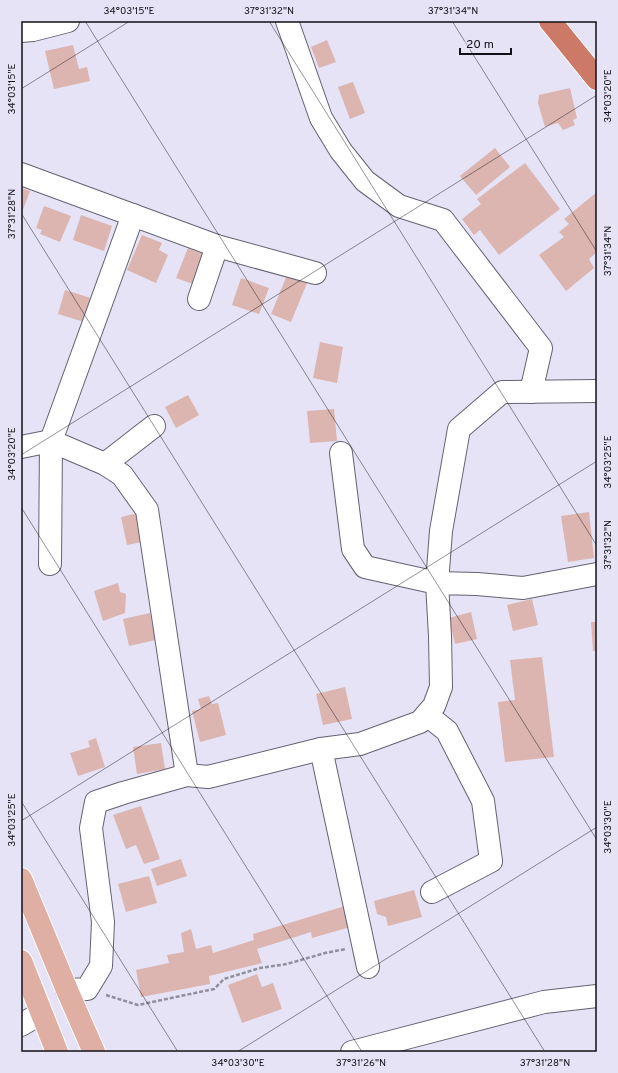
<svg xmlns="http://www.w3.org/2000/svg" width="618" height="1073" font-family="Overpass,sans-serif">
<rect width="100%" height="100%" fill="#e5e3f5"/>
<!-- building -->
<g fill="#dcb5b0">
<path d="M327,40L336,62L319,68L311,47Z"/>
<path d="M73,45L79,69L87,67L90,81L54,89L45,51Z"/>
<path d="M353,82L365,113L350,119L338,87Z"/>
<path d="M570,88L577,118L573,120L575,125L563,130L558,123L545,127L538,103L539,95Z"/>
<path d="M495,148L510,167L476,195L460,176Z"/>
<path d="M525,163L560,209L499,255L480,230L474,235L462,219L481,204L477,199Z"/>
<path d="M21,188L30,191L21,215Z"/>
<path d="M597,192V252L589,259L594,268L566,291L539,255L564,237L559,232L569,224L564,219Z"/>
<path d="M44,206L71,216L60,242L40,234L42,230L36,228Z"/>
<path d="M81,215L112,226L104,251L73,240Z"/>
<path d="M142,235L162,243L159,250L168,255L156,283L127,270Z"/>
<path d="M188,248L207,255L196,285L176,278Z"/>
<path d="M287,275L307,283L291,322L271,314Z"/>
<path d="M241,278L269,288L259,314L232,305Z"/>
<path d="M65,290L91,298L84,322L58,314Z"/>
<path d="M320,342L343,347L337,383L313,378Z"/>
<path d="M188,395L199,415L176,428L165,407Z"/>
<path d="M334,409L337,441L310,443L307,411Z"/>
<path d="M589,512L594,558L568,562L561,516Z"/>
<path d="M138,513V523L142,522L147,541L127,545L121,517Z"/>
<path d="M118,583L120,592L126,594L125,613L103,621L94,591Z"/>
<path d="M532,599L538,625L513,631L507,605Z"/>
<path d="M471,612L477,639L455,644L449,618Z"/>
<path d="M150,613L156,640L129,646L123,619Z"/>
<path d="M591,622H597V651H593Z"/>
<path d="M542,657L554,757L505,762L498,702L515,700L510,660Z"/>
<path d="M345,687L352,719L323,725L316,694Z"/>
<path d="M209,696L212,704L218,703L226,735L200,742L192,711L201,709L198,699Z"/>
<path d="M96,738L105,767L78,776L70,753L90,747L88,741Z"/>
<path d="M161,743L165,769L137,774L133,747Z"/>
<path d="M141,806L160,859L144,864L136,845L126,849L113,815Z"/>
<path d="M181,859L187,876L157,886L151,869Z"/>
<path d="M149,876L157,903L126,912L118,884Z"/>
<path d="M414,890L422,917L388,926L386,917L377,914L374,901Z"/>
<path d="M345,906L350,927L312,938L311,932L257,949L262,963L209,976L210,984L141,997L136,970L169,963L167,955L184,952L181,933L191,929L196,949L211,945L213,953L254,940L253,934Z"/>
<path d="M257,974L262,987L273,983L282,1009L242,1023L228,985Z"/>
</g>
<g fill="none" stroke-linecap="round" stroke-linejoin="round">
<defs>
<g id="minor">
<path d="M287,21L321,118L341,151L365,181L399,206L443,220L541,348L531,392"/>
<path d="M21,31L33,30L68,21"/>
<path d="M21,174L217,246L315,273"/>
<path d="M199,299L217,246"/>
<path d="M21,447L51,441L105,464L122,475L147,510L187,775"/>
<path d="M341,453L353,549L365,567L437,583L441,531L459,429L502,392L597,391"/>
<path d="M105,464L154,426"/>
<path d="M50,564L51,441L133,215"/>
<path d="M427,715L447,731L483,801L491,861L432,892"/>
<path d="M321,749L368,967"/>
<path d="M67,990L87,989L101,966L103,922L91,828L96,802L123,793L187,775L208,777L321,749L360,744L420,722L434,706L441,687L440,636L437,583L477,584L523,588L597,574"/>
<path d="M21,1025L41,1013"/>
<path d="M352,1052L544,1002L597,996"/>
</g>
<g id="major">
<path d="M21,879L67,990L94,1052"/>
<path d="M21,961L57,1052"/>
</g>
<path id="highway" d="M550,21L597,79"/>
</defs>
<!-- minor casing -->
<use href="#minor" stroke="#646272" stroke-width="24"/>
<!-- major casing -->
<use href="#major" stroke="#fff" stroke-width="24"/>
<!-- highway casing -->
<use href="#highway" stroke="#fff" stroke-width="24"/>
<!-- path -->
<path stroke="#908f9c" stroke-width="2.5" stroke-dasharray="4 2" stroke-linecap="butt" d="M106,995L138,1005L214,989L224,979L260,968L287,964L325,953L346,949"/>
<!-- minor -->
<use href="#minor" stroke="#fff" stroke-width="22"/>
<!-- major -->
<use href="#major" stroke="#e0afa4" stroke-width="22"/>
<!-- highway -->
<use href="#highway" stroke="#cc7967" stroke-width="22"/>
</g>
<!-- ticks -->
<path fill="none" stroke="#111016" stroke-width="1" stroke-opacity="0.45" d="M85,21L597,840M269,21L597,546M452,21L597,252M21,89L130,21M21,213L545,1052M21,455L597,95M21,507L362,1052M21,801L178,1052M21,821L597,461M237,1052L597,827"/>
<!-- border -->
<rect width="618" height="1073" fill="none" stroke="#e5e3f5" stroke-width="44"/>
<!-- scale -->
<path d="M460 48v6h51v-6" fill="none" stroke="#111016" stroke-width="2"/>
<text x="466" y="48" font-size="12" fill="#111016" stroke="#e5e3f5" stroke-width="3" paint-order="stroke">20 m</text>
<rect x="22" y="22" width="574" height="1029" fill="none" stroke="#111016" stroke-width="1.5"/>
<g font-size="10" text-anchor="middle" fill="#111016">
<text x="129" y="14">34°03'15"E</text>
<text x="269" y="14">37°31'32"N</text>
<text x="453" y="14">37°31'34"N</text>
<text transform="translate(11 89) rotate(-90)" y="4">34°03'15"E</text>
<text transform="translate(607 96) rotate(-90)" y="4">34°03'20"E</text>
<text transform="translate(11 214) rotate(-90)" y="4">37°31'28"N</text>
<text transform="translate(607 251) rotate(-90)" y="4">37°31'34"N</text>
<text transform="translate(11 454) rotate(-90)" y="4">34°03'20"E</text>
<text transform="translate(607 462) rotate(-90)" y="4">34°03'25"E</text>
<text transform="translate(607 545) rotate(-90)" y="4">37°31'32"N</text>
<text transform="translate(11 820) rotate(-90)" y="4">34°03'25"E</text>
<text transform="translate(607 827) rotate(-90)" y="4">34°03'30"E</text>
<text x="238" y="1066">34°03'30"E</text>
<text x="361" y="1066">37°31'26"N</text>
<text x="545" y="1066">37°31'28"N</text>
</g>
</svg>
